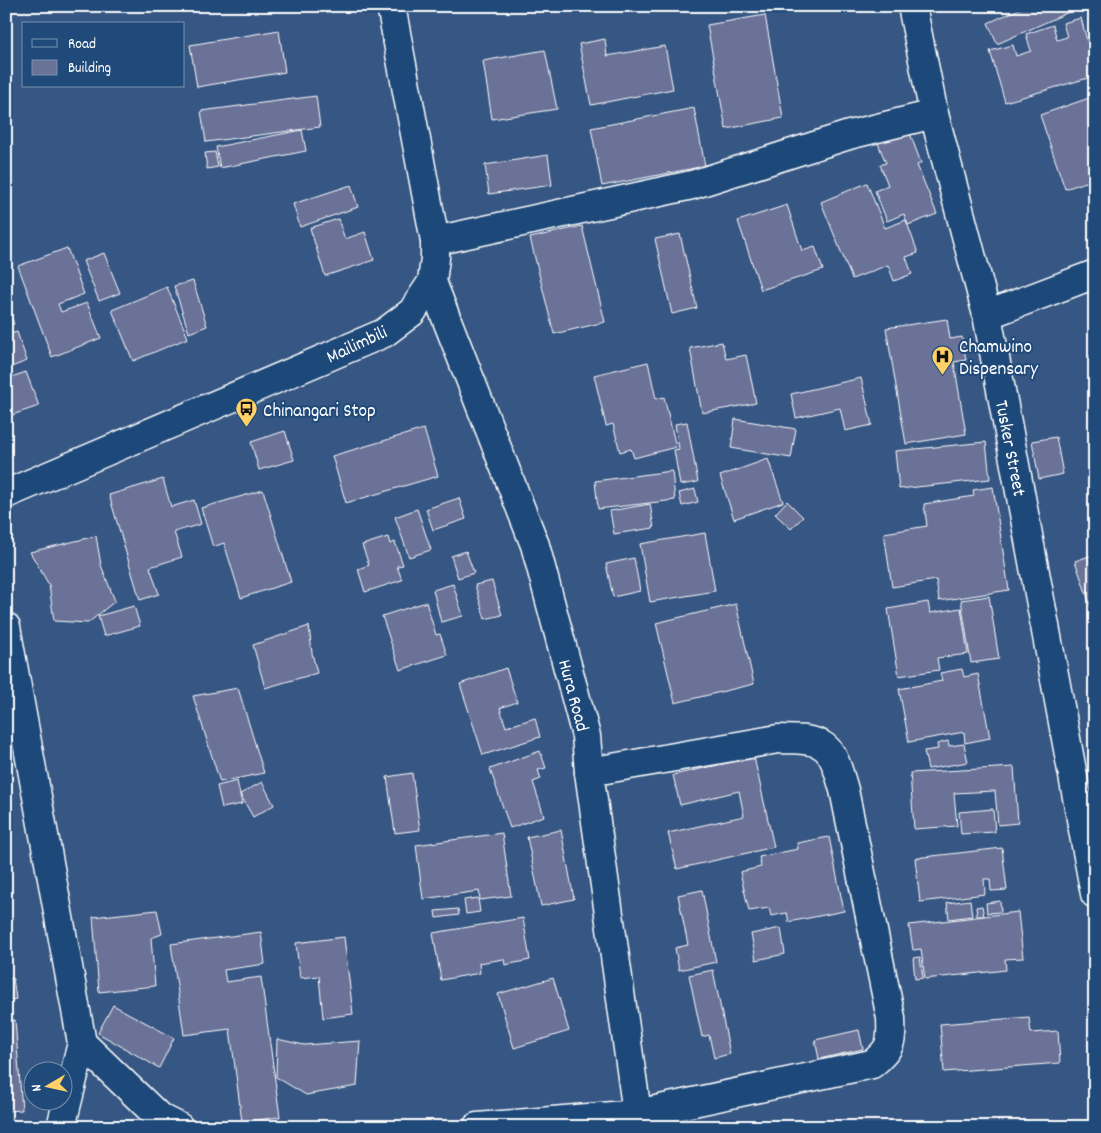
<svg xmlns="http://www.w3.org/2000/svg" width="1101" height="1133" font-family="Dekko,sans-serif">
<rect width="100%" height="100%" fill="#365683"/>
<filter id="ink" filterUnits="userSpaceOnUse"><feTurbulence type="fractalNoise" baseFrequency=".02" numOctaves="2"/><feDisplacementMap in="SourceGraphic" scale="10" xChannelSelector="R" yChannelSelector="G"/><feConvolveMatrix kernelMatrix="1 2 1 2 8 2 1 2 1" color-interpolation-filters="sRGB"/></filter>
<g filter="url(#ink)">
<!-- building -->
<g fill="#6b7298" stroke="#fff">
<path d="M1026,6H1078V8L997,44L988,23Z"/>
<path d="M765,15L783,118L726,129L707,25Z"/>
<path d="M1081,18L1091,56L1095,55V76L1005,102L990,51L1013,45L1016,56L1031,51L1026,34L1053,25L1057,40L1067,37L1063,23Z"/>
<path d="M279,30L285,72L197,87L190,45Z"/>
<path d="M605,39L607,56L665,46L673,89L591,105L579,44Z"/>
<path d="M545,50L557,109L492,119L483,61Z"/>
<path d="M316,96L320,127L206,142L201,111Z"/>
<path d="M1095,96V179L1065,189L1040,115Z"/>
<path d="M694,108L705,166L602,186L591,128Z"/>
<path d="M908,128L921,163L917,165L937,214L908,225L904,214L887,221L875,191L888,185L880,165L886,163L877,141Z"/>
<path d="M302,130L306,151L220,168L216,147Z"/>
<path d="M215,152L218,167L207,169L205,153Z"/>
<path d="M548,155L552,185L489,194L485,165Z"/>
<path d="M867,183L885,228L906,220L918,253L906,257L912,274L894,281L888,265L852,279L821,202Z"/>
<path d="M351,185L358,207L300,227L293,204Z"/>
<path d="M787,205L802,251L815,247L823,270L761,290L738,221Z"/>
<path d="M338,219L345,239L365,232L374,260L325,276L310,228Z"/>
<path d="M582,226L605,322L554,334L530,238Z"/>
<path d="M680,234L697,308L672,314L655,239Z"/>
<path d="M67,248L84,294L58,304L61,312L87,303L101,338L52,357L18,266Z"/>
<path d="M104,253L120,293L99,301L83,261Z"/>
<path d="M193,281L207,326L189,333L174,286Z"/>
<path d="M167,287L188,338L133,361L112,310Z"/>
<path d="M6,304L14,324L6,327Z"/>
<path d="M947,319L950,339L962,337L966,360L954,362L966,434L906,444L886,328Z"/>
<path d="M17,332L27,361L6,369V335Z"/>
<path d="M722,342L726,359L746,355L756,403L702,413L690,348Z"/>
<path d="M1095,353V368L1089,356Z"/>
<path d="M648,362L656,399L664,397L676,447L634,458L631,449L620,452L613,424L606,426L594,375Z"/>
<path d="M26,372L39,406L6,417V379Z"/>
<path d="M861,378L872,425L845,431L840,408L796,418L791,394Z"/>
<path d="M735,419L796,429L791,458L731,448Z"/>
<path d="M687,422L698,482L680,485L674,450L679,449L675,424Z"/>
<path d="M424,429L438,476L346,503L332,456Z"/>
<path d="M285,431L294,460L259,470L251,442Z"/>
<path d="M1056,437L1063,474L1039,479L1032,441Z"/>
<path d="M986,442L990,479L899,489L895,451Z"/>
<path d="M768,459L783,502L734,519L720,476Z"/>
<path d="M672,471L675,500L598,509L595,481Z"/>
<path d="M163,479L171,507L194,500L201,524L174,532L182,557L150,567L159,594L140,600L109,495Z"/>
<path d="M993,487L1009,590L939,601L936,580L892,587L884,533L927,526L924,504L974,496L973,490Z"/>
<path d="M695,489L698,502L682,506L679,493Z"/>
<path d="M263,490L291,582L241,598L224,543L213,547L201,508Z"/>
<path d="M459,498L466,519L433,530L426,509Z"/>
<path d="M787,501L803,517L791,529L775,514Z"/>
<path d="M650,504L654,528L614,534L610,511Z"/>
<path d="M417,509L431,550L409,557L395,517Z"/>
<path d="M705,533L715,591L650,602L640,544Z"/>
<path d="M96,536L101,565L115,601L88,623L54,621L49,585L30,552Z"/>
<path d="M388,537L390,544L395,542L403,565L397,566L402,580L365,592L358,569L369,565L362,545Z"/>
<path d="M466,551L474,573L458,578L451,556Z"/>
<path d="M1095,554V619L1075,561Z"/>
<path d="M634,558L640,591L613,597L606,564Z"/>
<path d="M492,581L502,615L485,619L475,585Z"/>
<path d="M453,584L463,616L441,622L433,590Z"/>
<path d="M989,596L999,659L971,663L961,600Z"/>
<path d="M426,602L436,635L440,634L447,655L400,670L382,616Z"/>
<path d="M928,602L930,613L961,608L968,654L937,658L939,670L899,676L888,609Z"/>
<path d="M736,604L754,684L675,703L656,623Z"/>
<path d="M134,606L140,626L104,636L98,616Z"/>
<path d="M309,626L312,653L317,673L265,688L253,645Z"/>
<path d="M506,668L517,702L500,708L506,727L535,718L540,737L483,755L460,684Z"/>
<path d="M962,669L964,677L978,674L990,738L965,743L964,732L909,742L899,689L942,681L940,673Z"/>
<path d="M238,688L264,773L220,782L193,696Z"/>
<path d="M948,741L949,746L964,744L968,762L928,769L924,751L938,749L937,744Z"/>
<path d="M540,751L546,768L538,770L541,779L533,782L544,816L510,828L490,769Z"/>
<path d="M754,757L774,847L677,869L668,833L744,816L739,791L680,805L673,775Z"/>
<path d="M1014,767L1018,823L998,825L995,791L954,793L957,826L914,829L910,773Z"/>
<path d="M412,773L420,830L395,833L387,777Z"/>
<path d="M237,781L242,804L222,808L217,786Z"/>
<path d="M262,782L274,805L253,817L240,794Z"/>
<path d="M993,809L995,832L961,834L959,812Z"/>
<path d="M561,830L574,899L541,906L527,837Z"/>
<path d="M502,833L511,896L480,900L479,891L423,899L416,845Z"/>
<path d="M829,837L844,911L789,922L787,913L771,916L769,908L749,911L740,872L761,867L759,857L798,849L797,843Z"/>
<path d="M1002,848L1007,890L991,891L990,879H984L985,894L920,902L915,858Z"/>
<path d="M702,890L716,962L679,970L675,948L688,945L678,895Z"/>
<path d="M478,898L480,912L466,914L464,900Z"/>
<path d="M970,900L972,916L949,919L947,903Z"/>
<path d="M1000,901L1001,912L987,913L986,903Z"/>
<path d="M982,906L984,916H977L976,907Z"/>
<path d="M458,909L459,915L436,918L435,911Z"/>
<path d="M157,910L162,934L151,938L155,986L99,992L93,917Z"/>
<path d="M1018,912L1023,958L1005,959L1006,970L925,979L921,949L913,950L909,925Z"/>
<path d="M523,918L530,960L505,965L504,959L479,963L480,973L441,980L433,933Z"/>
<path d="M781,928L785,954L756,960L751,934Z"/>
<path d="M261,932L265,964L224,970L226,982L261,977L280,1117L242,1122L230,1029L184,1035L171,944Z"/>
<path d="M344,937L353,1014L323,1018L319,976L300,978L296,943Z"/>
<path d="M920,957L923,978L915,979L913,958Z"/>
<path d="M713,970L730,1054L714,1058L709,1035L702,1037L689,975Z"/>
<path d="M13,978L16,999L6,1001V979Z"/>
<path d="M553,978L569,1031L514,1048L498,994Z"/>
<path d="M113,1005L174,1038L159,1068L98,1033Z"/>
<path d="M1029,1017L1031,1033L1058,1031L1060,1063L944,1072L940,1024Z"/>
<path d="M15,1020L22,1110L6,1111V1021Z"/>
<path d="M859,1030L863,1049L819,1059L815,1040Z"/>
<path d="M277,1039L304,1045L360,1041L357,1086L306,1095L276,1077Z"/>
</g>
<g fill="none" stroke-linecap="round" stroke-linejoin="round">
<defs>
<g id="minor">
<path d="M912,6L934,114L987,315L1095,894"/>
<path d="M435,241L692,185L849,135L934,114"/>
<path d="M432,282L535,545L586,736L589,772L639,1127"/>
<path d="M987,315L1095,274"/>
<path d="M6,494L384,333L412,312L432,282L435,258V241L391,6"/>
<path d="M6,627L82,1043L61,1127"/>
<path d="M82,1043L159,1117L179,1127"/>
<path d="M477,1127L637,1114L872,1064C892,1048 892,1042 891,1018L844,790C831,743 827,739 778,739L589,772"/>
</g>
</defs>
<!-- minor casing -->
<use href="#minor" stroke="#fff" stroke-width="31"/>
<!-- minor -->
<use href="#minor" stroke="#1f4a7a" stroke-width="28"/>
</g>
</g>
<!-- icons -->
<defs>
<symbol id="hospital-pin" viewBox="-11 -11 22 30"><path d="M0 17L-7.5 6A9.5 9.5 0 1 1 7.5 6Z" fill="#ffd166" stroke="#1f4a7a"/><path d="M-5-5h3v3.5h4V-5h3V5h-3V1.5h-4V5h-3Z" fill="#111"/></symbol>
<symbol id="bus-pin" viewBox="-11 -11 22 30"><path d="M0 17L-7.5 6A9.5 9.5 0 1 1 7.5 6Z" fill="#ffd166" stroke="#1f4a7a"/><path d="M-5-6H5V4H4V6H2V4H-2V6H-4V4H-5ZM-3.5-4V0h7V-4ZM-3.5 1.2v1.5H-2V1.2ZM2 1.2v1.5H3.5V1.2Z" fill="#111"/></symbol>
</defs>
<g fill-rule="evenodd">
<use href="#hospital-pin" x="930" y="344" width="25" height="34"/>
<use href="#bus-pin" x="234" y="396" width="25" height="34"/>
</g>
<g text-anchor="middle" stroke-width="4" stroke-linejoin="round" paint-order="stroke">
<!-- street labels -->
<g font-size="19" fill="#fff" stroke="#1f4a7a">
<text transform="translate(356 343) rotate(-25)" y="7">Mailimbili</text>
<text transform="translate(1012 448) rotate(79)" y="7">Tusker Street</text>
<text transform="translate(575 695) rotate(75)" y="7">Hura Road</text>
</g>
<!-- poi labels -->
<g font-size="19" fill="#fff" stroke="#1f4a7a" text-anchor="start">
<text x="959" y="352">Chamwino<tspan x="959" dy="22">Dispensary</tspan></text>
<text x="263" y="416">Chinangari Stop</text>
</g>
</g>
<!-- margin -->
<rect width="1101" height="1133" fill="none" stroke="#1f4a7a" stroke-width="25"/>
<rect x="12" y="12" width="1076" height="1108" fill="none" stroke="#fff" stroke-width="2" filter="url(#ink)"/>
<!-- legend -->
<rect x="22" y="22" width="162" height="65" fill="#1f4a7a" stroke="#7992af"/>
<rect x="32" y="39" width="25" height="8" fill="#1f4a7a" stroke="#7992af"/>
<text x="68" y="48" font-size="15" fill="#ffffff">Road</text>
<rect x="32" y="60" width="25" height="15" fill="#6b7298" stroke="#7992af"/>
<text x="68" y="72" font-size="15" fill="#ffffff">Building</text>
<!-- north arrow -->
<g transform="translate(48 1086) rotate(261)"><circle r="24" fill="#1f4a7a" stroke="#7992af"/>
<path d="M0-4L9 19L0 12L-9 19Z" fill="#ffd166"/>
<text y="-8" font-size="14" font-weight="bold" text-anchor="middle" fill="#ffffff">N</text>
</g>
</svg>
